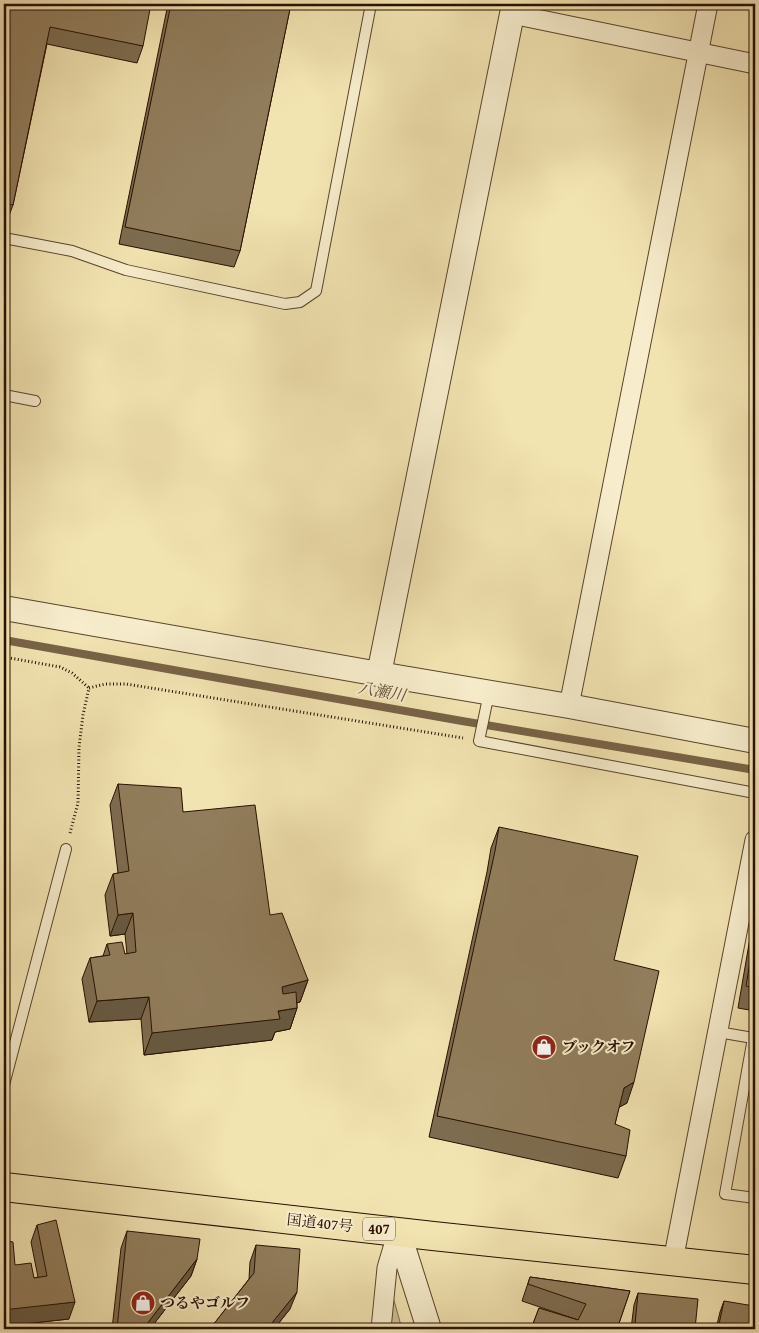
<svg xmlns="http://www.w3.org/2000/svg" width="759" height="1333" font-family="'Gentium Book Plus','Noto Serif JP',serif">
<rect width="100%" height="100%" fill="#f2e4b1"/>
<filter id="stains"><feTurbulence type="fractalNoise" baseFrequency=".004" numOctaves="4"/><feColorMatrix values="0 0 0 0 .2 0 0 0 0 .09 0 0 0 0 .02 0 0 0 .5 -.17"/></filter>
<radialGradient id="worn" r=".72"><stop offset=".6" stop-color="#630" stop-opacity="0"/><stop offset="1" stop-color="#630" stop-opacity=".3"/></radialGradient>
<!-- green -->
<path fill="#d0c093" stroke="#7c674a" d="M393,1297L402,1329H387Z"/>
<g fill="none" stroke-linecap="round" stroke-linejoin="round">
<!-- stream -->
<path stroke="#786346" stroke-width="8" d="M4,640L462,721L755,770"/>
<defs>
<g id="service">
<path d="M4,238L72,251L126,270L285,304L300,302L316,291L371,4"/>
<path d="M4,395L35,401"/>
<path d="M489,693L479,741L755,793"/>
<path d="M718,1032L753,1038L725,1194L755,1198"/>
<path d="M4,1085L66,849"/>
</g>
<g id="minor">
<path d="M512,14L755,64"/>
<path d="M569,706L708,4"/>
<path d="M673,1261L755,840"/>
<path d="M381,1329L387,1268L398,1231"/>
</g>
<g id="tertiary">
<path d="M4,608L379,674L569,706L755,741"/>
<path d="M379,674L514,4"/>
<path d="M398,1231L429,1329"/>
</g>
<path id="trunk" d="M4,1187L433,1236L755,1270"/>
</defs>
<!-- service casing -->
<use href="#service" stroke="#5a442c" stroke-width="12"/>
<!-- minor casing -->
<use href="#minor" stroke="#5a442c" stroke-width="21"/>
<!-- tertiary casing -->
<use href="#tertiary" stroke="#5a442c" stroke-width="26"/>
<!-- trunk casing -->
<use href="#trunk" stroke="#280e00" stroke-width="30"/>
<!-- path -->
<g stroke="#280e00" stroke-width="3" stroke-dasharray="1 2.5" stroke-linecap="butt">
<path d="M4,657L60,667L72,673L89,688"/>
<path d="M89,688L105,684H126L463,738"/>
<path d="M70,833L78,803L79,747L83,715L89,688"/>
</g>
<!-- service -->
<use href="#service" stroke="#f7edcc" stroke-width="10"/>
<!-- minor -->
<use href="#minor" stroke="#f7edcc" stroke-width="19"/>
<!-- tertiary -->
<use href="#tertiary" stroke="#f7edcc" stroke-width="24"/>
<!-- trunk -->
<use href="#trunk" stroke="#f2e4b1" stroke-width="28"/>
</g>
<!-- wall -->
<g fill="#7d6c4f" stroke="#280e00">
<path d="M4,4L143,46L137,63L47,44L13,205L7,221H4Z"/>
<path d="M168,4H291L240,251L234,267L119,244Z"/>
<path d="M118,784L183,812L270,915L308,980L300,1002L297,1003V1008L290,1029L275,1032L272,1040L144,1055L141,1019L89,1022L82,979L90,958L103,956L107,944L125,954H127L125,934L110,936L105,895L113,874L118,873L110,805Z"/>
<path d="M499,827L614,960L627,1103L619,1107L615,1124L626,1156L618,1178L429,1137L487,872L491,848Z"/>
<path d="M755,909V1011L738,1008Z"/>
<path d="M37,1225L69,1319L6,1326L34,1278L38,1277L31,1242Z"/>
<path d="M127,1231L197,1259L191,1276L150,1329H112L121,1248Z"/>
<path d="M256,1245L290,1309L274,1329H211L213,1325L249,1279L250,1262Z"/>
<path d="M530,1277L630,1291L617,1329H531L539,1308L578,1320L522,1301Z"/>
<path d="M638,1293L695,1329H631L634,1305Z"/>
<path d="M724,1301L750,1329H716L720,1312Z"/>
</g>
<!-- shaded-wall -->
<g fill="#665840" stroke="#280e00">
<path d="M133,913L125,934L110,936L118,915Z"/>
<path d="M308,980L300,1002L274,1008L282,987Z"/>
<path d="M149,997L141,1019L89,1022L97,1001Z"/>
<path d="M297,1008L290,1029L275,1032L272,1040L144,1055L152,1033Z"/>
<path d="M634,1082L627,1103L616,1109L624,1088Z"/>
<path d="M197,1259L191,1276L150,1329H143Z"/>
<path d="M297,1292L290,1309L274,1329H267Z"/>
<path d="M75,1302L69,1319L4,1326V1309Z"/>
<path d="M635,1324L687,1329H633Z"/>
</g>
<!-- building -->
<g fill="#917d5c" stroke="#280e00">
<path d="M4,4H151L143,46L50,27L13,205L4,203Z"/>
<path d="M171,4H291L240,251L125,227Z"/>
<path d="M118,784L181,788L183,812L255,805L270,915L282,913L308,980L282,987L283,994L296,992L297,1008L278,1011L280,1019L152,1033L149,997L97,1001L90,958L110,955L107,944L122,942L125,954L136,952L133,913L118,915L113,874L129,871Z"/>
<path d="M499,827L638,856L614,960L659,971L634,1082L624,1088L615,1124L630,1130L626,1156L437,1116L495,851Z"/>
<path d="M755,932V988L746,986Z"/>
<path d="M56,1220L75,1302L12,1309H4V1240L13,1242L15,1265L31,1263L34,1278L47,1276L37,1225Z"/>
<path d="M127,1231L200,1239L197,1259L143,1329H117Z"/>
<path d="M256,1245L300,1249L297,1292L267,1329H219L213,1325L254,1273Z"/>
<path d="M530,1277L630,1291L617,1329H550L533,1324L539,1308L578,1320L586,1304L528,1284Z"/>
<path d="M638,1293L698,1299L695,1329H687L635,1324Z"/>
<path d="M724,1301L754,1306L750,1329H718Z"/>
</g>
<!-- icons -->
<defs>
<symbol id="shop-disc" viewBox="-11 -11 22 22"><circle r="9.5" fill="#8f2418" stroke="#f7edcc"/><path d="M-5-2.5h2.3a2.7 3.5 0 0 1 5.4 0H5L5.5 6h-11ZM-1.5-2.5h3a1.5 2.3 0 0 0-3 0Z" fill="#fff"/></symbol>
</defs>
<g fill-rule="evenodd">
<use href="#shop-disc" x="530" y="1033" width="28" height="28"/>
<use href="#shop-disc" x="129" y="1289" width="28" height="28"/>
</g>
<g text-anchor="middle" stroke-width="4" stroke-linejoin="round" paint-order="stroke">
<!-- shield labels -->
<rect fill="#f7edcc" stroke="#66513d" stroke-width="1" x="363" y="1217.5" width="32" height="23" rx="4"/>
<g font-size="14" font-weight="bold" fill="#280e00">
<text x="379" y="1234">407</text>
</g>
<!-- poi labels -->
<g font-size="15" font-weight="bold" fill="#280e00" stroke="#f7edcc" text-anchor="start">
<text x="562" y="1052">ブックオフ</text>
<text x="160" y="1308">つるやゴルフ</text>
</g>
<!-- street labels -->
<g font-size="15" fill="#280e00" stroke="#f7edcc">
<text transform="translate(320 1223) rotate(6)" y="5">国道407号</text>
</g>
<!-- water labels -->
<g font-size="16" font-style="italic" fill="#644d35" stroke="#f7edcc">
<text transform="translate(382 691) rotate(10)" y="6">八瀬川</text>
</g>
</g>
<!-- margin -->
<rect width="759" height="1333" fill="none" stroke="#f2e4b1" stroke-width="20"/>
<rect x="5" y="5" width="749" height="1323" fill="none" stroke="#280e00" stroke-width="2.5"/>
<rect x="10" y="10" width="739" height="1313" fill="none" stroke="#280e00"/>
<rect width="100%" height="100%" filter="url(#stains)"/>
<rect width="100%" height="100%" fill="url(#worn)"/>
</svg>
